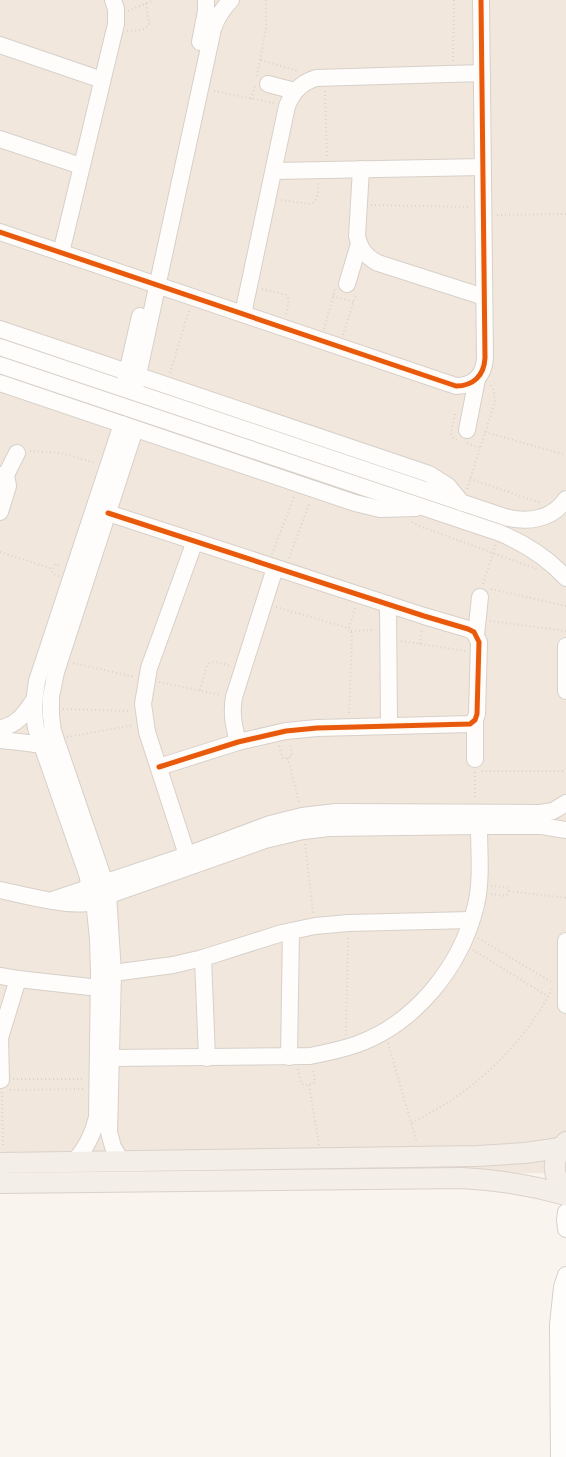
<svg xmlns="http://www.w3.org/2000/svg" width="566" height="1457" font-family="Mulish,sans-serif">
<rect width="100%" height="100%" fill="#f9f4ee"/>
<!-- residential -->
<path fill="#f2e7dc" d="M0,0H566V1173L0,1177Z"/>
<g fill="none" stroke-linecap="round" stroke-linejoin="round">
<defs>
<g id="minor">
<path d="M200,42L206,11V0"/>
<path d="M0,45L102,80"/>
<path d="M268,84L295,91"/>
<path d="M0,139L81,166"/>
<path d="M361,169L357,236C360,249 366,257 378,263L484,297"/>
<path d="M274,171L483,167"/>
<path d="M0,232L456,386C473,386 484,376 485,358L481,0"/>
<path d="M61,253L116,24V9L113,0"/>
<path d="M347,284L359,244"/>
<path d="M243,314L287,106C293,91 301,83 316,78L482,73"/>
<path d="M0,329L429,474L448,486L462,503"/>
<path d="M0,347L505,517C527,523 552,520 566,499"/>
<path d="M0,365L500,533C526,544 547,557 566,578"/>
<path d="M125,382L140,316"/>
<path d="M0,383L355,503L380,509L416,508"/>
<path d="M136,384L213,29C217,17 222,9 231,0"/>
<path d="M467,430L477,379"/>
<path d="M0,475L7,480L8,486L0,512"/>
<path d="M5,477L17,453"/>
<path d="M108,513L424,616L468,629L474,632L479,642L477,714L475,720L470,724L317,728L286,731L238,742L159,767"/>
<path d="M388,604L389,726"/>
<path d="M476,635L480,597"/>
<path d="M566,646V691"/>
<path d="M0,728C17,726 25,713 34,700"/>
<path d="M0,740L28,743L42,745"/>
<path d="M238,742C234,727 231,714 234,697L275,568"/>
<path d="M475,759V720"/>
<path d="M187,855L147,732L143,704L149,668L195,541"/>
<path d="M0,890C24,895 64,906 87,903L265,840L303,831L329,828L479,826H542L566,830"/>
<path d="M55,899L187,855L270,824L302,816L336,812L540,813L553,811L566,803"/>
<path d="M566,941V1005"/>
<path d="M203,958L207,1058"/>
<path d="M113,973L173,965L203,958L282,933L315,926L348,923L471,920"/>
<path d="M0,976L18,979L99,988"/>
<path d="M0,1037L1,1080"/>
<path d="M0,1038L18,979"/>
<path d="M289,1057L291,931"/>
<path d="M111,1058L310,1056C325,1053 340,1050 355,1045C415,1024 461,967 476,905C482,880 479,852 479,826"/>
<path d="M122,1162L113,1147L109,1132L113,973L108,895L105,883L53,731L51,716V697L56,672L135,429"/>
<path d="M73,1163C86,1149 93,1135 97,1117L99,972L98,939L95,910L87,874L36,728C33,712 34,697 37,681L122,424"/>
<path d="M566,1212L565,1220L566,1229"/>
<path d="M559,1457L558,1325L562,1287L566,1275"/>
</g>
<g id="major">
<path d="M566,1142C550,1159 552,1177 566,1194"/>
<path d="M0,1163L478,1156L525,1153L560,1148"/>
<path d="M0,1183L462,1178C499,1180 530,1185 566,1195"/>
</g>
</defs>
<!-- minor casing -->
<use href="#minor" stroke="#d7d0c9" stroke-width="18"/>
<!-- major casing -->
<use href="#major" stroke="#dad1cb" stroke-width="22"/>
<!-- path -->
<g stroke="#dbd3ce" stroke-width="2" stroke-dasharray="1 3" stroke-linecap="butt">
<path d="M128,11L154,0"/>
<path d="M127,31C135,30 145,32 149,24L146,3"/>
<path d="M261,60L298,71"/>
<path d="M453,61L454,0"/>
<path d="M257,76L266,28V0"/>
<path d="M214,91L274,103"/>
<path d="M325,91L327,158"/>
<path d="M251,99L255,86"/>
<path d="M281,200L310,204C319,201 318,191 318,182"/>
<path d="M371,205L471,207"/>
<path d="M497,215L566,214"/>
<path d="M262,289L286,295L289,300L286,315"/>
<path d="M333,296L353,302"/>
<path d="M324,329L335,289"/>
<path d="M343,335L356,294"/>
<path d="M170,373L189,310"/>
<path d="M455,414L451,434L454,439L459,441"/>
<path d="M485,432L566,455"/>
<path d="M467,443L480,448"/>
<path d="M30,451L61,453L96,463"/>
<path d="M470,479L541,503"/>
<path d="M467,489L495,402L494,392L490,383"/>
<path d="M412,522L419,526L537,569"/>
<path d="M0,552L53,569"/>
<path d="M272,554L294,497"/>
<path d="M289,558L310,502"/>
<path d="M59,576L53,574L52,571L55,564L61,566"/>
<path d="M483,584L496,544"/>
<path d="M491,589L566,606"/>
<path d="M276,607L345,627L351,631L352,635L349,715"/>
<path d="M490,621L566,631"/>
<path d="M349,628L355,608"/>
<path d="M351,631L375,630"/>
<path d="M401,641L466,651"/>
<path d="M420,644L422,629"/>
<path d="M73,663L135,677"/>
<path d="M159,682L221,695"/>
<path d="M200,690L207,665C214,659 223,664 231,666"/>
<path d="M63,709L131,711"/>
<path d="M67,737L134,725"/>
<path d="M279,746L283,758L285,759L292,756L290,744"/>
<path d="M288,758L299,803"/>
<path d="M482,771H566"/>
<path d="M475,772V800"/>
<path d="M305,844L313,913"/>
<path d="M509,891L566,898"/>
<path d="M491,894L505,896L508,894L509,890L506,887L491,886"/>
<path d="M478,938L553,983"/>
<path d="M473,950L549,997"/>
<path d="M346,1035L348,936"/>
<path d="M388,1043L417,1143"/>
<path d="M298,1069L301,1083L304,1085L313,1084L315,1082L313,1068"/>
<path d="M13,1079H84"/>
<path d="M309,1085L319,1145"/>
<path d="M10,1090L84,1089"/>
<path d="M2,1092L3,1148"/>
<path d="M412,1123C422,1117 433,1111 444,1105C488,1077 529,1035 552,989"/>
</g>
<!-- minor -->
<use href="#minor" stroke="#fefdfc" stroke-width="16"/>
<!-- major -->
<use href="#major" stroke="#f3eee7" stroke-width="20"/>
<defs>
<g id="cycleway">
<path d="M0,232L456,386C473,386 484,376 485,358L481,0"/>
<path d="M108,513L424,616L468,629L474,632L479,642L477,714L475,720L470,724L317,728L286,731L238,742L159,767"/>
</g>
</defs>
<!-- cycleway casing -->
<use href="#cycleway" stroke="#fff9f1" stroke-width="8"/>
<!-- cycleway -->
<use href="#cycleway" stroke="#e8590c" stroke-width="5"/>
</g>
</svg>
